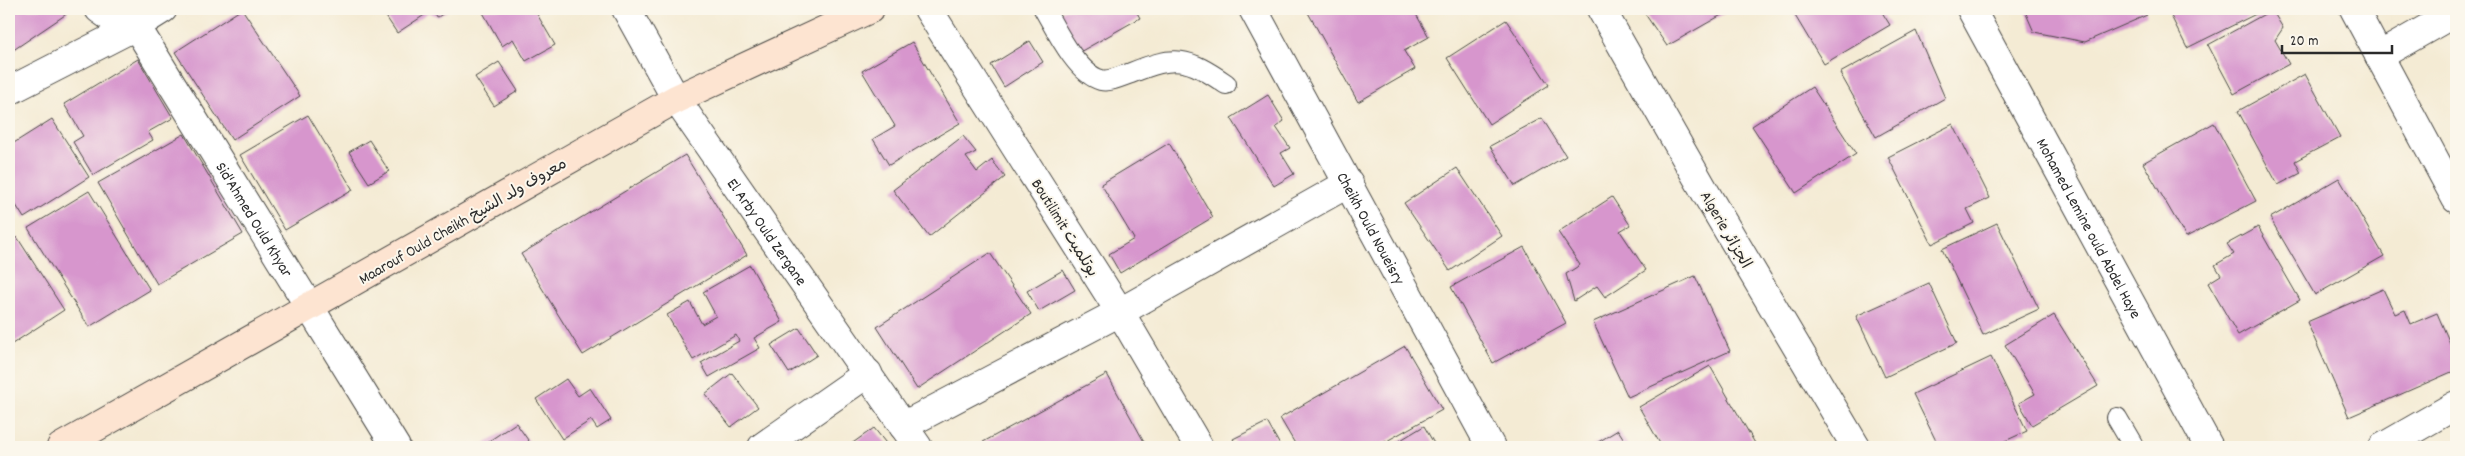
<svg xmlns="http://www.w3.org/2000/svg" width="2465" height="456" font-family="Dekko,'Playpen Sans Arabic',sans-serif">
<rect width="100%" height="100%" fill="#fbf7ec"/>
<filter id="ink" filterUnits="userSpaceOnUse"><feTurbulence type="fractalNoise" baseFrequency=".02" numOctaves="2"/><feDisplacementMap in="SourceGraphic" scale="10" xChannelSelector="R" yChannelSelector="G"/><feConvolveMatrix kernelMatrix="1 2 1 2 8 2 1 2 1" color-interpolation-filters="sRGB"/></filter>
<filter id="wash" filterUnits="userSpaceOnUse"><feTurbulence type="fractalNoise" baseFrequency=".0096" numOctaves="4" result="noise"/><feDisplacementMap in="SourceGraphic" scale="20" xChannelSelector="R" yChannelSelector="G"/><feGaussianBlur stdDeviation="1.12" result="paint"/><feColorMatrix in="noise" values="0 0 0 0 0 0 0 0 0 0 0 0 0 0 0 0 0 1.4 0 .05"/><feComposite in="paint" operator="in"/></filter>
<g filter="url(#wash)">
<rect width="100%" height="100%" fill="#f4ebd4"/>
<g id="blocks">
<!-- building -->
<g fill="#d796cd">
<path d="M9,9H65L68,13L9,53Z"/>
<path d="M242,9L300,96L232,140L175,52Z"/>
<path d="M381,9H450L438,17L429,12L397,33Z"/>
<path d="M481,9H534L555,45L526,61L513,39L502,46Z"/>
<path d="M1066,9H1135L1140,18L1078,53L1056,14Z"/>
<path d="M1306,9H1413L1429,37L1404,51L1415,69L1358,102Z"/>
<path d="M1649,9H1732L1667,46L1643,11Z"/>
<path d="M1791,9H1880L1890,25L1824,64Z"/>
<path d="M2024,9H2144L2147,15L2085,42L2034,32Z"/>
<path d="M2180,9H2266L2187,48L2170,14Z"/>
<path d="M2272,10L2283,28L2275,40L2289,64L2234,94L2208,45Z"/>
<path d="M1506,20L1549,85L1489,124L1447,58Z"/>
<path d="M1916,31L1945,98L1876,137L1840,73Z"/>
<path d="M1030,41L1043,62L1004,87L991,65Z"/>
<path d="M912,42L960,123L889,165L873,139L895,126L862,71Z"/>
<path d="M138,59L173,118L148,132L153,140L93,175L73,142L83,136L64,104Z"/>
<path d="M499,62L518,91L494,106L475,77Z"/>
<path d="M2305,74L2340,137L2295,161L2301,173L2278,185L2238,111Z"/>
<path d="M1812,87L1856,154L1796,193L1752,126Z"/>
<path d="M1268,95L1284,121L1276,127L1290,148L1281,153L1294,174L1274,186L1231,118Z"/>
<path d="M308,115L353,190L285,230L240,155Z"/>
<path d="M1542,118L1566,156L1515,186L1490,146Z"/>
<path d="M52,119L89,177L24,218L9,194V146Z"/>
<path d="M2214,123L2256,201L2186,237L2143,163Z"/>
<path d="M1953,124L1990,198L1967,209L1974,223L1932,244L1888,157Z"/>
<path d="M184,134L243,234L157,284L98,183Z"/>
<path d="M963,136L976,152L966,157L977,172L992,160L1005,177L929,237L893,190Z"/>
<path d="M369,140L389,171L369,183L349,152Z"/>
<path d="M1169,143L1213,217L1120,273L1109,254L1134,239L1101,184Z"/>
<path d="M685,155L747,255L583,355L521,254Z"/>
<path d="M1457,168L1502,236L1450,271L1404,203Z"/>
<path d="M2339,178L2384,256L2315,295L2270,218Z"/>
<path d="M89,191L150,290L89,327L28,228Z"/>
<path d="M1612,197L1630,225L1620,231L1646,270L1605,297L1597,286L1574,301L1566,274L1580,265L1558,232Z"/>
<path d="M1997,223L2039,309L1983,335L1942,249Z"/>
<path d="M2258,227L2300,300L2238,335L2208,283L2221,275L2215,265L2234,254L2227,244Z"/>
<path d="M17,237L64,310L9,346V243Z"/>
<path d="M1524,247L1566,323L1493,363L1451,287Z"/>
<path d="M990,253L1031,314L917,389L877,327Z"/>
<path d="M750,265L782,322L754,338L760,348L709,377L701,363L739,341L736,335L693,360L667,315L690,302L702,324L716,316L703,292Z"/>
<path d="M1063,270L1075,290L1039,311L1027,291Z"/>
<path d="M1695,276L1730,351L1628,397L1593,322Z"/>
<path d="M1929,283L1957,343L1885,377L1856,316Z"/>
<path d="M2383,289L2395,314L2405,310L2411,324L2437,313L2456,357V370L2349,417L2307,322Z"/>
<path d="M2054,315L2098,386L2032,425L2019,403L2035,394L2005,345Z"/>
<path d="M799,328L817,355L789,373L771,345Z"/>
<path d="M1405,346L1442,410L1376,447H1297L1280,418Z"/>
<path d="M1991,357L2027,431L1992,447H1939L1913,394Z"/>
<path d="M1710,366L1756,445L1752,447H1662L1639,407Z"/>
<path d="M732,373L758,407L731,427L705,394Z"/>
<path d="M1107,374L1147,447H974Z"/>
<path d="M566,379L578,396L590,388L611,420L597,429L591,420L562,439L536,399Z"/>
<path d="M1267,422L1281,447H1237L1233,439Z"/>
<path d="M516,423L533,447H480Z"/>
<path d="M1424,426L1436,447H1389Z"/>
<path d="M874,428L889,447H847Z"/>
<path d="M1618,430L1629,447H1590Z"/>
</g>
</g>
</g>
<g filter="url(#ink)">
<use href="#blocks" fill-opacity="0" stroke="#494844" stroke-width="1"/>
<g fill="none" stroke-linecap="round" stroke-linejoin="round">
<defs>
<g id="lane">
<path d="M1044,9C1055,28 1077,74 1101,80C1110,82 1122,76 1131,73C1175,55 1187,57 1226,84"/>
<path d="M2117,418L2134,447"/>
</g>
<g id="street">
<path id="s1" d="M99,9L113,19L136,26L396,447"/>
<path id="s2" d="M626,9L676,99L918,447"/>
<path d="M928,9L1120,312L1199,447"/>
<path id="s3" d="M1253,9L1491,447"/>
<path d="M1601,9L1708,197L1856,447"/>
<path id="s4" d="M1971,9L2209,447"/>
<path d="M2354,9L2456,199"/>
<path d="M2379,56L2456,12"/>
<path d="M9,91L136,26L163,9"/>
<path d="M903,426L1120,312L1349,183"/>
<path d="M762,447L868,373"/>
<path d="M2383,447L2456,405"/>
</g>
<path id="secondary" d="M61,447L676,99L870,9"/>
</defs>
<!-- lane casing -->
<use href="#lane" stroke="#494844" stroke-width="22"/>
<!-- street casing -->
<use href="#street" stroke="#494844" stroke-width="30"/>
<!-- secondary casing -->
<use href="#secondary" stroke="#494844" stroke-width="30"/>
<!-- lane -->
<use href="#lane" stroke="#fff" stroke-width="20"/>
<!-- street -->
<use href="#street" stroke="#fff" stroke-width="28"/>
<!-- secondary -->
<use href="#secondary" stroke="#fde4d1" stroke-width="28"/>
</g>
</g>
<g text-anchor="middle" stroke-width="4" stroke-linejoin="round" paint-order="stroke">
<!-- street labels -->
<g font-size="16" fill="#2b2b2b" stroke="#fbf7ec">
<text dy="6" stroke="none"><textPath href="#s1" startOffset="268">Sid'Ahmed Ould Khyar</textPath></text>
<text transform="translate(462 220) rotate(-30)" y="6">Maarouf Ould Cheikh معروف ولد الشيخ</text>
<text transform="translate(1066 227) rotate(58)" y="6">Boutilimit بوتلميت</text>
<text dy="6" stroke="none"><textPath href="#s3" startOffset="249">Cheikh Ould Noueisry</textPath></text>
<text dy="6" stroke="none"><textPath href="#s4" startOffset="249">Mohamed Lemine ould Abdel Haye</textPath></text>
<text transform="translate(1727 229) rotate(60)" y="6">Algerie الجزائر</text>
<text dy="6" stroke="none"><textPath href="#s2" startOffset="264">El Arby Ould Zergane</textPath></text>
</g>
</g>
<!-- margin -->
<rect width="2465" height="456" fill="none" stroke="#fbf7ec" stroke-width="30"/>
<!-- scale -->
<path d="M2282 45v8h110v-8" fill="none" stroke="#2b2b2b" stroke-width="2.5"/>
<text x="2290" y="45" font-size="15" fill="#2b2b2b" stroke="#fbf7ec" stroke-width="4" paint-order="stroke">20 m</text>
</svg>
